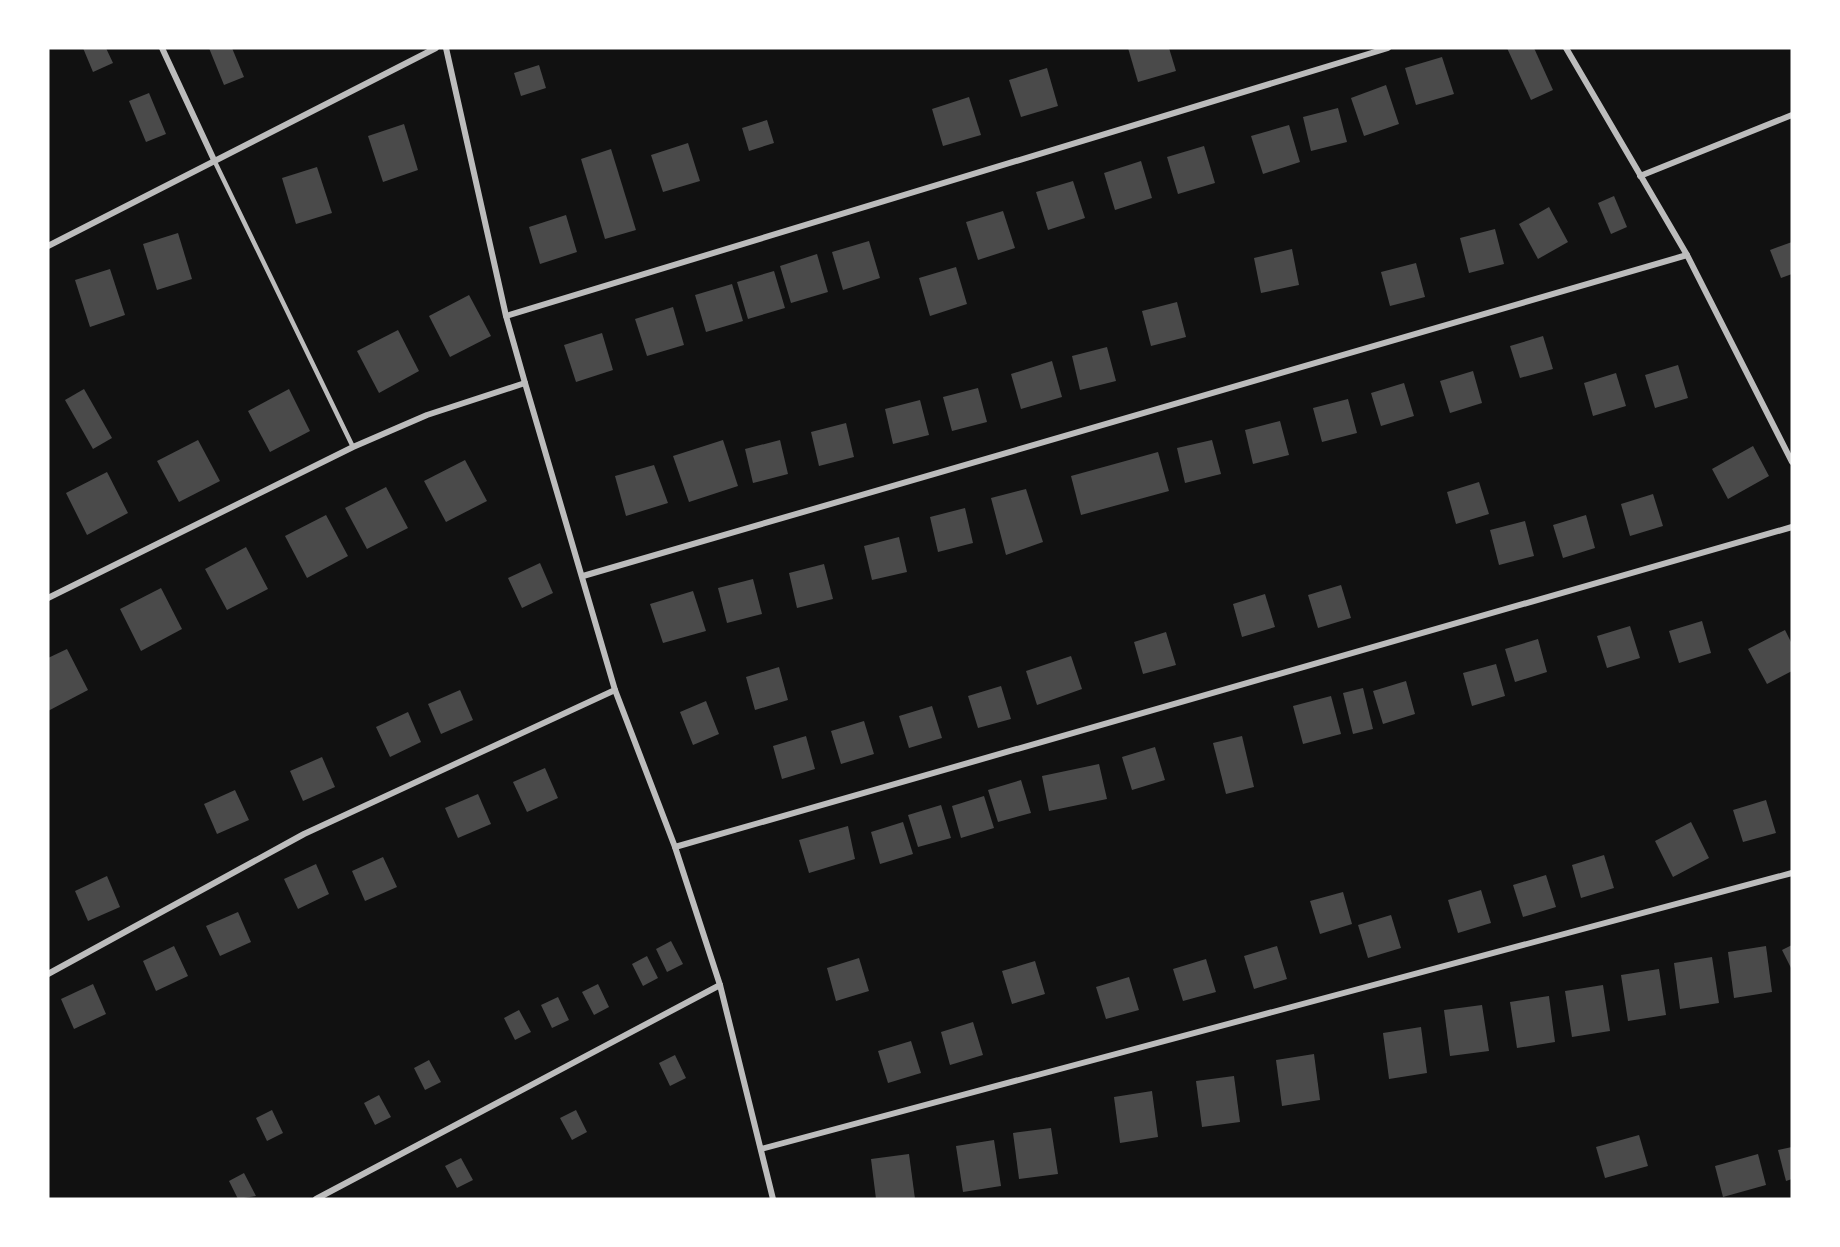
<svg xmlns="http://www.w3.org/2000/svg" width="1840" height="1247" font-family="'Fira Sans',sans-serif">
<rect width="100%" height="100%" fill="#111"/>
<!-- building -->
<g fill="#4a4a4a">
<path d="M83,48H106L113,63L93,72Z"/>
<path d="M209,48H232L244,77L224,85Z"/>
<path d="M1128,48H1169L1176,71L1138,82Z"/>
<path d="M1507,48H1534L1553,90L1531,100Z"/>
<path d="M1442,57L1454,94L1416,105L1405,68Z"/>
<path d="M539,65L546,88L521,96L514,73Z"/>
<path d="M1047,68L1058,106L1021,117L1009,80Z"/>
<path d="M1386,85L1399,124L1364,136L1351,98Z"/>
<path d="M149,93L166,134L146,142L129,101Z"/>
<path d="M969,97L981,135L943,146L932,109Z"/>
<path d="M1338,108L1347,142L1311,151L1303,117Z"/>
<path d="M767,120L774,143L749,151L742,128Z"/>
<path d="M404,124L418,170L383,182L368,136Z"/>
<path d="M1289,125L1300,162L1263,174L1251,136Z"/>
<path d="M688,143L700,181L663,192L651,155Z"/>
<path d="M1204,146L1215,183L1178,194L1167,157Z"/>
<path d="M611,149L636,230L605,239L581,159Z"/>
<path d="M1141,161L1152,198L1115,210L1104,173Z"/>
<path d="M317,167L332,213L296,224L282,178Z"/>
<path d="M1073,181L1085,218L1048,230L1036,192Z"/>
<path d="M1614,196L1627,227L1611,234L1598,203Z"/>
<path d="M1549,207L1568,242L1538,259L1519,224Z"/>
<path d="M1003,211L1015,248L978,260L966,222Z"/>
<path d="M566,215L577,252L540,264L529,227Z"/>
<path d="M1495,229L1504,264L1469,273L1460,238Z"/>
<path d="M178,233L192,279L157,290L143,244Z"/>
<path d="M869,241L880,278L843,290L832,252Z"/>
<path d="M1792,242V274L1781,278L1770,250Z"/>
<path d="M1292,249L1299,285L1261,293L1254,258Z"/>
<path d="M817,254L828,292L791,303L780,266Z"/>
<path d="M1416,263L1425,297L1390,306L1381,272Z"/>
<path d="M956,267L967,304L930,316L919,278Z"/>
<path d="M110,269L125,315L90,327L75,280Z"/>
<path d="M774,271L785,308L748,319L737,282Z"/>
<path d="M732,284L743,321L706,332L695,295Z"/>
<path d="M469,295L491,336L450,357L429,316Z"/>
<path d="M1177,302L1186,337L1151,346L1142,311Z"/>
<path d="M673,307L684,345L647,356L635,319Z"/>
<path d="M398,330L419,371L379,393L357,351Z"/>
<path d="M602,333L613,370L576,382L564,345Z"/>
<path d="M1543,336L1553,369L1520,378L1510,346Z"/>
<path d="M1107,347L1116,381L1080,390L1072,356Z"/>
<path d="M1052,361L1062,397L1021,409L1011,374Z"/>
<path d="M1678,365L1688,398L1655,408L1645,375Z"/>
<path d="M1473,371L1482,403L1450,413L1440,381Z"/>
<path d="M1616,373L1626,406L1593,416L1584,383Z"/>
<path d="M1404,383L1414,416L1381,426L1371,393Z"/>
<path d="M978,388L987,422L952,431L943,397Z"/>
<path d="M84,389L112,438L93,449L65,400Z"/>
<path d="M289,389L310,431L270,452L248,411Z"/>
<path d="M1348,399L1357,433L1322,442L1313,408Z"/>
<path d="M920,400L929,435L893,444L885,409Z"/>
<path d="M1280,421L1289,455L1253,464L1245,430Z"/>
<path d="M846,423L854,457L819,466L811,432Z"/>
<path d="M198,440L220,481L179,502L157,461Z"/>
<path d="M723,440L738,486L689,502L673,456Z"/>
<path d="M780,440L788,474L753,483L745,449Z"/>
<path d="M1212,440L1221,474L1185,483L1177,448Z"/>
<path d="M1753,446L1769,476L1728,499L1712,469Z"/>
<path d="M1158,452L1169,491L1081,515L1071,476Z"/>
<path d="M465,460L487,501L446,522L424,481Z"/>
<path d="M654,465L668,503L626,516L615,476Z"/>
<path d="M107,472L128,513L87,535L66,493Z"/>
<path d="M1479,482L1489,514L1456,524L1447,492Z"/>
<path d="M386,487L408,528L367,549L345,508Z"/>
<path d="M1026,489L1043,542L1006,555L991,498Z"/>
<path d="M1653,494L1663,526L1630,536L1621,504Z"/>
<path d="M965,508L973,543L938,552L930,517Z"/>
<path d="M326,515L348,556L307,578L285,536Z"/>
<path d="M1586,515L1595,548L1563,558L1553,525Z"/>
<path d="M1525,521L1534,556L1499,565L1490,530Z"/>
<path d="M899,537L907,572L872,580L864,546Z"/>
<path d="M246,547L268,589L227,610L205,569Z"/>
<path d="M540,563L553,593L522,608L508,578Z"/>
<path d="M824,564L833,599L797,608L789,573Z"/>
<path d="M753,579L762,614L727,623L718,588Z"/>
<path d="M1341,585L1351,618L1318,628L1308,595Z"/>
<path d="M161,588L182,629L141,651L120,609Z"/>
<path d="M693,591L706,631L663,643L650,604Z"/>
<path d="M1265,594L1275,627L1242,637L1233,604Z"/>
<path d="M1702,621L1711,653L1679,663L1669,631Z"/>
<path d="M1630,626L1640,658L1607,668L1597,636Z"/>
<path d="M1785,630L1792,644V671L1767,684L1748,649Z"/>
<path d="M1166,632L1176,665L1143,674L1134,642Z"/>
<path d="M1538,639L1547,672L1515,682L1505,649Z"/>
<path d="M67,649L88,690L48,711V658Z"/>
<path d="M1071,656L1082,689L1037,705L1026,671Z"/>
<path d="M1496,664L1505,696L1472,706L1463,673Z"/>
<path d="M779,667L788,700L755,710L746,677Z"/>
<path d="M1406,681L1415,714L1383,724L1373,691Z"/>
<path d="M1001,686L1011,719L978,728L968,696Z"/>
<path d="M1363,688L1373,729L1353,734L1343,693Z"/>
<path d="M460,690L473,720L441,734L428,704Z"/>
<path d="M1331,696L1341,734L1303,744L1293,706Z"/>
<path d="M706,701L719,734L693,745L680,712Z"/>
<path d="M932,706L942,738L909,748L899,716Z"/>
<path d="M408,712L421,742L390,757L376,727Z"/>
<path d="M864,721L874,754L841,764L831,731Z"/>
<path d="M806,736L815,769L782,779L773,746Z"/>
<path d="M1242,736L1254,787L1226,794L1213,743Z"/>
<path d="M1155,747L1165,780L1132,790L1122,757Z"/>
<path d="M322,757L335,787L303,801L290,771Z"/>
<path d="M1099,764L1107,799L1049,811L1042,776Z"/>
<path d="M545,768L558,798L527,812L513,782Z"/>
<path d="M1021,780L1031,813L998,822L988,790Z"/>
<path d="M235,790L249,820L217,834L204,804Z"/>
<path d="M478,794L491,824L458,838L445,808Z"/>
<path d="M984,796L994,828L961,838L952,806Z"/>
<path d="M1766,800L1776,833L1743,842L1733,810Z"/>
<path d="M941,805L951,838L918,847L908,815Z"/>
<path d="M903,822L913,854L880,864L871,832Z"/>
<path d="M1691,822L1709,858L1673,877L1655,841Z"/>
<path d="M848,826L855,859L809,873L799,840Z"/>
<path d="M1604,855L1614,888L1581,898L1572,865Z"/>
<path d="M383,857L397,887L365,901L352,871Z"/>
<path d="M316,864L329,894L298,909L284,879Z"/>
<path d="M1546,875L1556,907L1523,917L1513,885Z"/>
<path d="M107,876L120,907L88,921L75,891Z"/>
<path d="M1481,890L1491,923L1458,933L1448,900Z"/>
<path d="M1343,892L1352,924L1320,934L1310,901Z"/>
<path d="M238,912L251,942L220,956L206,926Z"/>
<path d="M1391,915L1401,948L1368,958L1358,925Z"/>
<path d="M671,941L683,964L667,972L656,949Z"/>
<path d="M1792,945V970L1782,950Z"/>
<path d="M174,946L188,976L156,991L143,961Z"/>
<path d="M1277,946L1287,979L1254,989L1244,956Z"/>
<path d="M1766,946L1772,992L1734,998L1728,952Z"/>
<path d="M647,956L658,978L643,986L632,964Z"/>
<path d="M1712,957L1719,1003L1680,1009L1674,963Z"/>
<path d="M859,958L869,991L836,1001L827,968Z"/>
<path d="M1206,959L1216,992L1183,1001L1173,969Z"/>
<path d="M1035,961L1045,994L1012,1004L1002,971Z"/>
<path d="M1659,969L1666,1015L1628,1021L1621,975Z"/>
<path d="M1129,977L1139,1010L1106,1019L1096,987Z"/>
<path d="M93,984L106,1014L74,1029L61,999Z"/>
<path d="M598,984L609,1007L594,1015L582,992Z"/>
<path d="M1603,985L1610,1031L1572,1037L1565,991Z"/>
<path d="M1549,996L1555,1042L1517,1048L1510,1002Z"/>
<path d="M558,997L569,1020L552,1028L541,1005Z"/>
<path d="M1482,1005L1489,1051L1450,1056L1444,1010Z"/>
<path d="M519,1010L531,1032L515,1040L504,1018Z"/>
<path d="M973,1022L983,1055L950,1065L941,1032Z"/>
<path d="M1421,1027L1427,1073L1389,1079L1383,1033Z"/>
<path d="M911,1041L921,1073L888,1083L878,1051Z"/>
<path d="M1314,1054L1320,1100L1282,1106L1276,1060Z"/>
<path d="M675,1055L686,1078L670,1086L659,1063Z"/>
<path d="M429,1060L441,1082L425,1090L414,1068Z"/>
<path d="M1234,1076L1240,1122L1202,1127L1196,1081Z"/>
<path d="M1152,1091L1158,1137L1120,1143L1114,1097Z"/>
<path d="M379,1095L391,1117L375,1125L364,1103Z"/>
<path d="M272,1110L283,1133L267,1141L256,1118Z"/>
<path d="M576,1110L587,1132L572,1140L560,1118Z"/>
<path d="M1051,1128L1058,1174L1019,1179L1013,1133Z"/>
<path d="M1639,1135L1648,1166L1605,1178L1596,1147Z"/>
<path d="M994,1140L1001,1186L963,1192L956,1146Z"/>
<path d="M1792,1147V1179L1786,1181L1778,1150Z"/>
<path d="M909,1154L915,1199H876L871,1159Z"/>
<path d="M1758,1154L1766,1185L1723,1197L1715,1166Z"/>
<path d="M461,1158L473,1180L457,1188L445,1166Z"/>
<path d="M244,1173L256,1196L238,1199L229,1181Z"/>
</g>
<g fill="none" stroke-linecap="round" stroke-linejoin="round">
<!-- service -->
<path stroke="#bcbcbc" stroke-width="4.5" d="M214,160L353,447"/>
<!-- minor -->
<g stroke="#bcbcbc" stroke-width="6">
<path d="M162,48L214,160"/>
<path d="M446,48L506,316L525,383L615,690L675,847L720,985L773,1199"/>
<path d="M1566,48L1687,255L1792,462"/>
<path d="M1640,176L1792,115"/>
<path d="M48,246L436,48"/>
<path d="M506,316L1388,48"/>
<path d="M583,576L1687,255"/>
<path d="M48,598L353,447L427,415L525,383"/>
<path d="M675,847L1792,527"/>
<path d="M48,974L304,834L615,690"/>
<path d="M761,1149L1792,873"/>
<path d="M316,1199L720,985"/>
</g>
</g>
<!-- border -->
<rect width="1840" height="1247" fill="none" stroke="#ffffff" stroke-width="99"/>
</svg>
